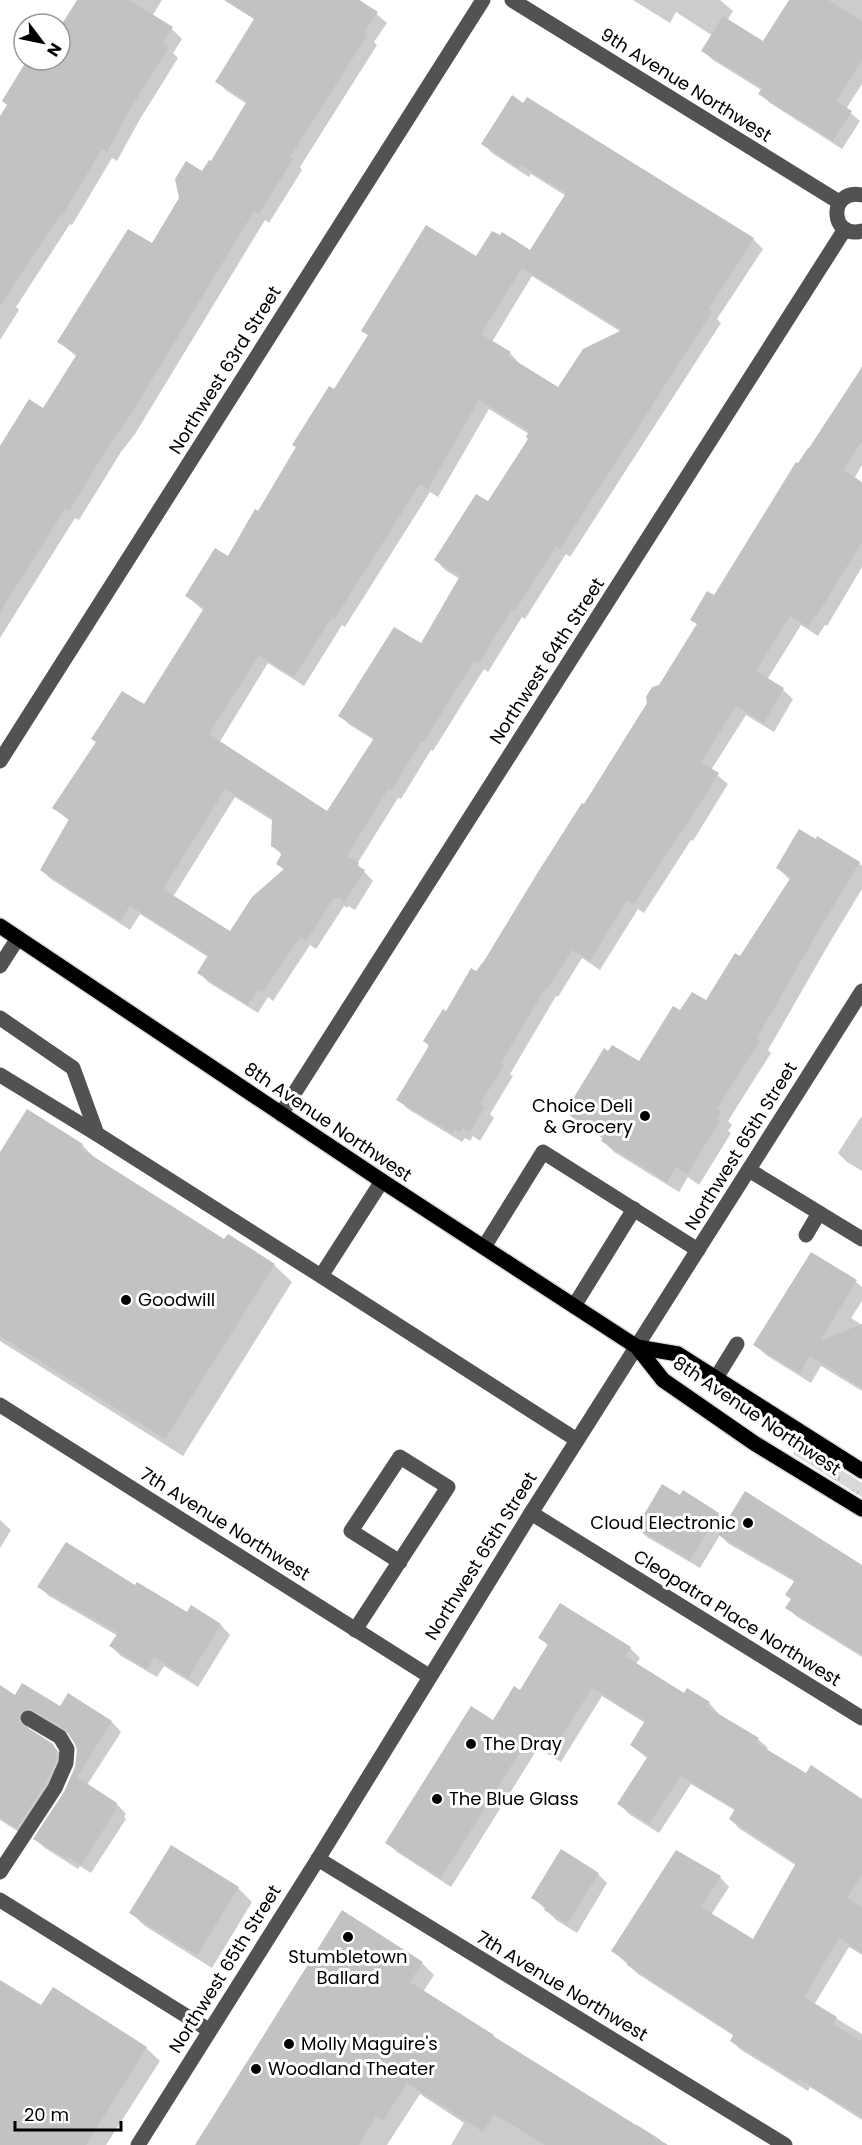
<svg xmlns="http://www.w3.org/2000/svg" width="862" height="2145" font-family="Poppins,sans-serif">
<defs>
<pattern id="grass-tufts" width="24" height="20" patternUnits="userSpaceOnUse" patternTransform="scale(1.5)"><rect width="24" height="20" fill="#d9d9d9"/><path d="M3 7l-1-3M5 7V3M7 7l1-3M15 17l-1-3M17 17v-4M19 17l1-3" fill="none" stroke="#b8b8b8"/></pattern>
</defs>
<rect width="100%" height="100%" fill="#fff"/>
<!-- grass -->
<path fill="url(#grass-tufts)" d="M799,1443L862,1483V1497L793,1454Z"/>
<!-- shadow -->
<g fill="#0003" fill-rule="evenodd">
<path d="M79,0H162L152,16L172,29L182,39L173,53L178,58L140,119L117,161L112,158L72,225L70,224L16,307L19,310L0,340V126L30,60H60V30Z"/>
<path d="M256,0H360L387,23L374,42L377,45L300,167L302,170L269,223L265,220L135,434L121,452L79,520L75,518L0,638V449L44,410L77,357L59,342L152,245L211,163L247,104L227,91L217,81L255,20Z"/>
<path d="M633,0H720L733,11L727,21L764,43L794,0H862V84L846,109L860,121L842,149L770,103L760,94L763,91L713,60L703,51L713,36L676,12L670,23Z"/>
<path d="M483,143L753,239L763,249L717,319L721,323L570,557L566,554L525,619L522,617L488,672L484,669L433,751L431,750L401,799L398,798L357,864L373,881L355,910L348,906L347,908L344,906L316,949L310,945L273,1001L268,997L258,1013L208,982L199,972L208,957L140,914L130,930L51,879L41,870L70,821L54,808L144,707L204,611L187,596L229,558L259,513L297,448L294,445L335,391L369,336L363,331L477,258L531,252L566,196L531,174L529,177L492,153ZM532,276L621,332L558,389L518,364L519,363L510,353L492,342ZM489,409L529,434L530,439L489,503L436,560L445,570L460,579L421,645L340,716L350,725L374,740L327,814L219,743L268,663L304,686L342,625L345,627L430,492L438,497ZM235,797L273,821L272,845L283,856L278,863L284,870L231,933L173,897Z"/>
<path d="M862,366V465L854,479L862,484V567L827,626L825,625L818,636L801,625L767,680L783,690L793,699L774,732L746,715L711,770L728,784L693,841L691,840L644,913L638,909L600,970L582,958L558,997L556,996L510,1074L513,1076L490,1114L494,1118L480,1141L473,1136L470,1141L465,1138L462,1142L408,1109L398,1099L430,1047L425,1041L477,973L698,625L692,620L714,597L798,465L862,370L860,369Z"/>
<path d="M859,863L862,866V889L827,947L768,1050L771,1053L728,1121L732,1125L728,1131L731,1133L699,1185L688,1177L679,1192L614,1152L603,1141L604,1139L578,1124L567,1112L640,1064L680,1012L706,1003L740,958L791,881L778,868Z"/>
<path d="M861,1117L862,1118V1171L847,1162L838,1153Z"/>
<path d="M82,1145L96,1159L225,1241L228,1236L274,1265L292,1282L183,1456L0,1341V1155Z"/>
<path d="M812,1254L856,1282L862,1287V1301L851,1318L862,1325V1391L821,1366L811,1383L766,1355L755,1345Z"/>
<path d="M680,1497L718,1514L727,1523L862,1567V1657L796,1616L787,1607L792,1600L787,1595L795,1582L729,1544L720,1535L700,1568L647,1537L638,1528Z"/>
<path d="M0,1520L11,1530L0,1548Z"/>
<path d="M39,1587H136L187,1614L192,1607L221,1625L230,1635L198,1687L164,1666L157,1677L121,1656L111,1646L118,1636L49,1596Z"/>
<path d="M540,1638L630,1648L640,1658L636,1664L685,1695L709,1703L718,1713L717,1715L758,1739L768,1748L766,1751L807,1775L862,1800V1955L849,1947L814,2005L862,2034V2120L810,2087L808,2091L741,2050L732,2041L734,2036L638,1974L613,1951L720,1877L729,1887L711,1915L753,1941L797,1866L740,1829L730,1819L736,1811L691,1784L659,1833L629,1814L619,1804L648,1759L631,1745L645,1723L602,1696L561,1762L538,1748L451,1887L397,1852L387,1843L520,1692L549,1646Z"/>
<path d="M0,1687L15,1697L60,1708L69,1695L112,1722L121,1732L87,1785L117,1804L126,1814L124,1817L126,1819L91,1873L80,1866L78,1869L45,1848L35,1839L65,1793L77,1767L78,1750L71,1735L44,1719L38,1717L29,1722L27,1730L52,1745L62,1755L27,1837L0,1820Z"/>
<path d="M598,1874L607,1883L577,1933L556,1920L533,1897Z"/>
<path d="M238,1888L252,1902L212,1968L145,1926L131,1913Z"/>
<path d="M422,1963L434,1975L423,1992L493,2036L499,2042L634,2126L637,2125L658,2138L665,2145H451L464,2123L420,2094L387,2145H197Z"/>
<path d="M0,1981L42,2007L53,1989L146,2048L160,2061L106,2145H0Z"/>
</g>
<!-- building -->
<g fill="#c2c2c2" fill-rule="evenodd">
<path d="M77,0H129L173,27L163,43L169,47L130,109L107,152L102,149L62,216L60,215L0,306V116L7,105L2,101L27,60H60V27Z"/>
<path d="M224,0H359L378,12L364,32L368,34L290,157L293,159L259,214L254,211L125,424L111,442L69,511L65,509L0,612V446L29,399L43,408L77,354L57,342L128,229L152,243L179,198L175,179L186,161L202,171L209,160L211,161L247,101L215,82L254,19Z"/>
<path d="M789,0H828L862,21V60L836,101L852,111L833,141L758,94L762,88L701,51L723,16L763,41Z"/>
<path d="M512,95L523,103L527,97L754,238L708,310L712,312L560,549L556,546L515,611L512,609L479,663L474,661L423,743L421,742L391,791L388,789L347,856L359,863L358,866L365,870L345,902L338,897L337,899L334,898L306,941L300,937L263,992L258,989L248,1005L197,973L208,955L130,906L120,921L40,870L69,819L52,808L96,742L91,739L122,691L144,704L204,608L185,596L215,548L228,556L255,509L258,511L296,447L292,445L329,386L334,389L368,335L361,331L426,225L476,256L492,231L500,235L502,232L530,250L566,193L521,165L519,168L481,144ZM522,268L622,330L583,349L558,387L508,356L511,352L481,334ZM479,400L529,431L526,437L528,439L488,501L476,494L434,560L460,576L421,643L394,627L338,716L374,738L327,811L209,734L259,655L294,677L332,617L335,618L420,484L428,489ZM225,789L272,818L271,846L282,853L276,864L284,869L252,897L230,931L163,889Z"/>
<path d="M862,367V441L843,470L862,482V542L816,617L815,616L808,627L790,616L756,671L784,688L764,723L736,706L701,762L719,773L682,832L681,831L634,904L627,900L590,961L572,950L548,988L546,987L501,1063L504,1065L480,1104L485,1107L470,1132L463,1128L460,1132L455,1129L452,1133L396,1100L427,1049L429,1045L423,1041L443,1009L446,1011L471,968L476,971L484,961L538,872L582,803L584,804L647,703L646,697L652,687L659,685L695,627L697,624L690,620L707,591L714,595L716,592L796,462L798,463L808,448H809Z"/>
<path d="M799,829L816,839L817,836L860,862L816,935L757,1038L760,1040L717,1109L721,1112L717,1119L720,1121L687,1174L676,1167L667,1182L601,1141L604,1136L565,1112L604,1048L608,1051L612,1045L639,1061L673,1006L680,1010L692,992L706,1000L735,953L740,956L791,877L776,868Z"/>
<path d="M27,1109L83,1144L80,1148L224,1239L228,1234L275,1264L165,1439L0,1336V1152Z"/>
<path d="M811,1252L857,1280L820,1341L862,1324V1388L810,1356L799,1373L753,1345Z"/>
<path d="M662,1484L680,1495L683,1490L719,1513L690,1560L636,1528Z"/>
<path d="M745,1491L862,1565V1655L785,1608L791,1599L785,1595L795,1580L718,1535Z"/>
<path d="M66,1542L135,1585L137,1582L187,1612L191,1605L221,1624L188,1678L154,1657L147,1669L109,1646L118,1633L37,1587Z"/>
<path d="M560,1603L631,1647L625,1656L684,1693L687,1688L710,1702L707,1707L759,1738L756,1743L806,1773L811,1765L862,1799V1875L847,1898L862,1907V1953L839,1938L804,1997L837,2017L833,2024L862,2041V2117L799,2079L797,2082L730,2041L734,2034L627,1965L628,1962L611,1951L676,1850L721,1876L701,1907L753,1939L796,1863L729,1819L735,1809L681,1776L649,1824L617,1804L648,1756L630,1745L645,1721L592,1688L551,1753L528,1739L441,1878L385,1843L471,1706L493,1720L514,1686L520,1690L548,1644L538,1638Z"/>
<path d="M22,1683L60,1706L68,1693L112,1721L77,1777L117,1803L115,1807L117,1808L81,1865L70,1858L68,1860L33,1839L64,1792L75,1767L77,1750L75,1744L65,1729L29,1708L20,1713L19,1722L53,1744L57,1751L56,1761L46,1783L17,1828L0,1818V1685L15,1695Z"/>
<path d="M171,1845L239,1887L197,1955L129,1913Z"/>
<path d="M561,1849L599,1873L567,1924L544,1910L546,1907L531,1898Z"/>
<path d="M342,1910L423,1962L410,1982L494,2035L493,2036L668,2145H545L494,2114L483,2132L407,2083L383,2121L376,2116L359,2145H195Z"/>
<path d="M0,1980L41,2005L53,1987L147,2047L86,2145H0Z"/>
</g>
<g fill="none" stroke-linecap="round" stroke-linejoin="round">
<defs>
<g id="major">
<path d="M0,926L382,1181L637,1347L663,1380L754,1443L862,1509"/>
<path d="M637,1347L678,1354L862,1471"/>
</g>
</defs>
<!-- major casing -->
<use href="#major" stroke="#dbdbdb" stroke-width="18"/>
<!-- minor -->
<g stroke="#525252" stroke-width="15">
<path d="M512,0L839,202"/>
<path d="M862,195C827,188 830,240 862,231"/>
<path d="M0,761L483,0"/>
<path d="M0,966L18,938"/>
<path d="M0,1018L73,1068L97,1134"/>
<path d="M0,1075L97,1134L321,1276"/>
<path d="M281,1114L845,229"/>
<path d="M749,1170L862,1239"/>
<path d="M382,1181L321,1276L577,1440"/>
<path d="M806,1235L819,1213"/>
<path d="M484,1247L543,1152L698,1250"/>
<path d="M574,1306L634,1209"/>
<path d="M716,1378L737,1344"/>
<path d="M0,1405L429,1676"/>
<path d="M531,1513L862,1718"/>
<path d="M355,1630L448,1487L400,1457L351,1531L400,1562"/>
<path d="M318,1859L785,2145"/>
<path d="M0,1872L55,1788L66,1763L67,1749L60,1737L28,1718"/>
<path d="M0,1900L209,2030"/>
<path d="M138,2145L318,1859L531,1513L862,991"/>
</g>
<!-- major -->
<use href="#major" stroke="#000" stroke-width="15"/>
</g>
<!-- markers -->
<g fill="#000" stroke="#fff" stroke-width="2">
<circle cx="645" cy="1116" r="6"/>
<circle cx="126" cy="1300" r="6"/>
<circle cx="748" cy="1523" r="6"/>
<circle cx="471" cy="1744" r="6"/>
<circle cx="437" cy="1799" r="6"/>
<circle cx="348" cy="1937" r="6"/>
<circle cx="289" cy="2044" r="6"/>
<circle cx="256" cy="2069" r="6"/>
</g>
<g text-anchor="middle" stroke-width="6" stroke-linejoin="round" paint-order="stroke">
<!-- street labels -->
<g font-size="18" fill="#000" stroke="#fff">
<text transform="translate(686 85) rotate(32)" y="6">9th Avenue Northwest</text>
<text transform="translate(225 370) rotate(-58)" y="6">Northwest 63rd Street</text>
<text transform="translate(547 661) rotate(-57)" y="6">Northwest 64th Street</text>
<text transform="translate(328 1122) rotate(34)" y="6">8th Avenue Northwest</text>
<text transform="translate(741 1146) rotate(-58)" y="6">Northwest 65th Street</text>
<text transform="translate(757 1416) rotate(34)" y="6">8th Avenue Northwest</text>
<text transform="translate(225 1524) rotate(32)" y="6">7th Avenue Northwest</text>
<text transform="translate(481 1556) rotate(-58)" y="6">Northwest 65th Street</text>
<text transform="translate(737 1618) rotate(32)" y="6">Cleopatra Place Northwest</text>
<text transform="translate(225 1969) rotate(-58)" y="6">Northwest 65th Street</text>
<text transform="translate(562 1986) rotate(31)" y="6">7th Avenue Northwest</text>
</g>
<!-- poi labels -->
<g font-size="18" fill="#000" stroke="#fff" text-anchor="start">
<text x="633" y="1112" text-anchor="end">Choice Deli<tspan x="633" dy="21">&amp; Grocery</tspan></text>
<text x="138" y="1306">Goodwill</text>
<text x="736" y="1529" text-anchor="end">Cloud Electronic</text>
<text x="483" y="1750">The Dray</text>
<text x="449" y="1805">The Blue Glass</text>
<text x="348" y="1963" text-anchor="middle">Stumbletown<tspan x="348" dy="21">Ballard</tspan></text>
<text x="301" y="2050">Molly Maguire's</text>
<text x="268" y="2075">Woodland Theater</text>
</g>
</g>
<!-- north arrow -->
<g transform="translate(42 42) rotate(122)"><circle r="28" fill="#ffffff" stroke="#999999" stroke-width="1.5"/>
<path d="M0-4.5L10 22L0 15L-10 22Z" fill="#000000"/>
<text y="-9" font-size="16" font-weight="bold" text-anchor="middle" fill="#000000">N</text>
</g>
<!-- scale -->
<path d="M15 2121v9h106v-9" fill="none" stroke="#000000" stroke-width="3"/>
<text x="24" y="2121" font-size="18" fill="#000000" stroke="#ffffff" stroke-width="4.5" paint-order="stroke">20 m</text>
</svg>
